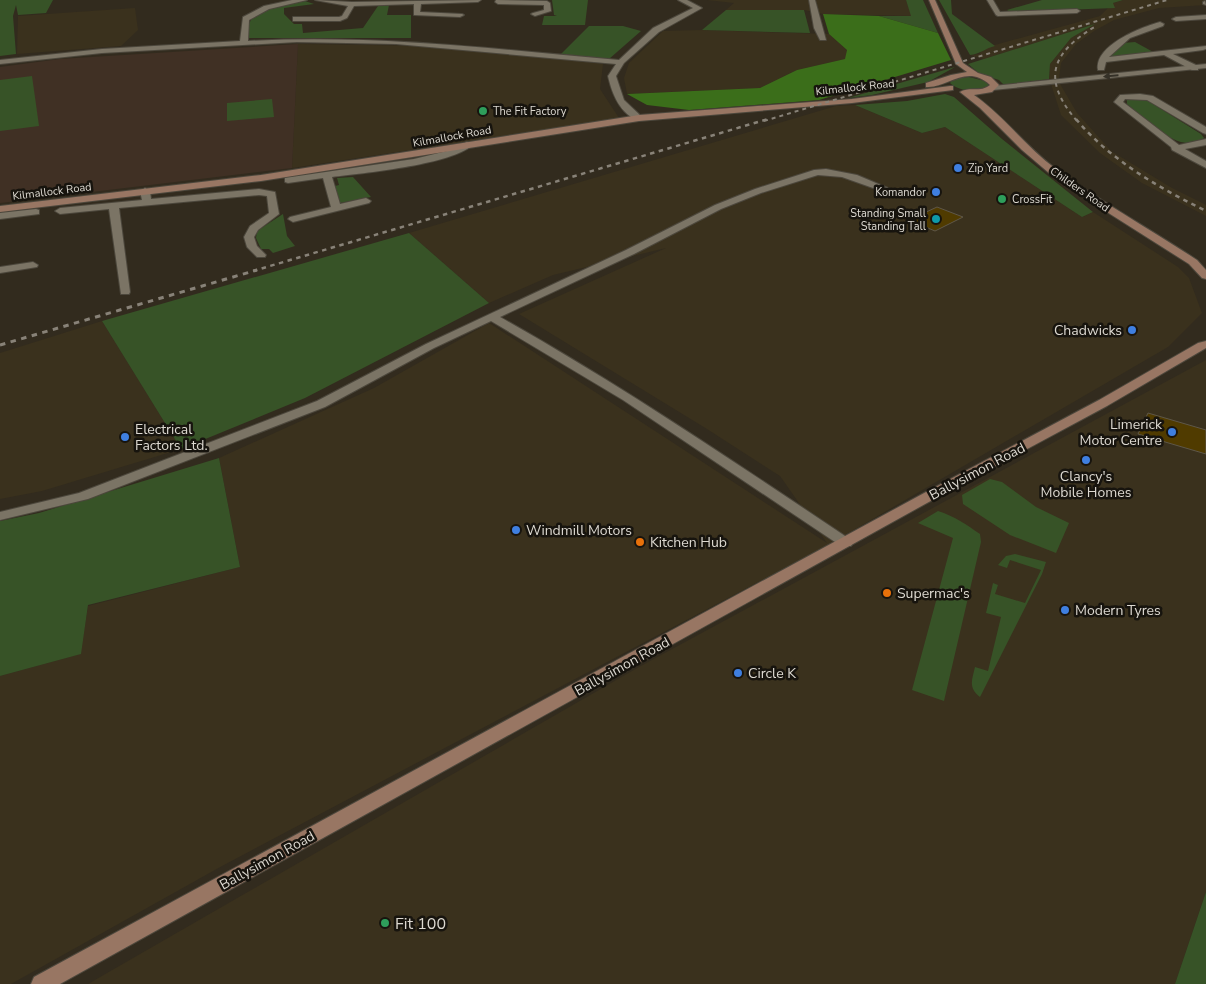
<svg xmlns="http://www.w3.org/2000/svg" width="1206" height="984" font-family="'Nunito Sans',sans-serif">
<rect width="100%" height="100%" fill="#322b1e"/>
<!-- built -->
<g fill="#3a311d">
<path d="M707,0H906L912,16L823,14L804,10H726L734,3Z"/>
<path d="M1123,0H1206V5L1159,8L1114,20L1094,31L1076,44L1061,63L1059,79H1049L1050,64L1071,38L1092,25L984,59L970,55L979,54L984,48L1100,16L1113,3Z"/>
<path d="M135,8L138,30L121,46L17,54L18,16Z"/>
<path d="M702,30L829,34L847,50L846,59L797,70L760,88L627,94L624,78L629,63L663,31Z"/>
<path d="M298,44L433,46L556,58L603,64L600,89L619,118L292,168Z"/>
<path d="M1051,84H1060L1077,113L1111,151L1172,188L1206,205V216L1142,183L1100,153L1061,115Z"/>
<path d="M855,105L922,133L945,127L1082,217L1093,212L1178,267L1189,278L1202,313L1168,347L828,545L222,866L11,984H0V676L80,654L88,606L240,567L219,458L374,388L489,323L827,543L780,476L707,429L519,314L666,248L553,275L489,303L409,233L836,106Z"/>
<path d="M102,321L181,449L42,491L0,499V353Z"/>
<path d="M1206,360V892L1175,984H88L639,667Z"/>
</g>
<!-- education -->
<path fill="#403024" d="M298,44L292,168L0,203V67L60,59Z"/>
<!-- green -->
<g fill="#375327">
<path d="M0,0H53L46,13L18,15L16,5L13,16L16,54L0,56Z"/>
<path d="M552,0H588L585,25H542L544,16H557L554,15Z"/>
<path d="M906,0H923L938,33L879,16H911Z"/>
<path d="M939,0H951L952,14L995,46C986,48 980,54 970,55Z"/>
<path d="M1042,0H1123L1113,3L1115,8L1010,12L1007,10Z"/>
<path d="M305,1L314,4L284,8V14L294,24H302L303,33L363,28L378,6L389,5L387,15H411V38H249C249,34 248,29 248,26C255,5 288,4 305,1Z"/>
<path d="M726,10H804L810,33L702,30Z"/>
<path d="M1095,24L1071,38L1050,64L1049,79L1004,85L999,80L980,74L968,64Z"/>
<path d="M589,26H623L641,31L609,59L561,54Z"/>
<path d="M1135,42L1155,53L1110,57L1123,43Z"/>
<path d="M955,67L928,82L872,95L848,98Z"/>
<path d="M32,76L39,126L0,131V80Z"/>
<path d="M969,77L985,81L989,85V87C977,92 959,92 950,83L953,79Z"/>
<path d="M945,94L954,97L1002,139L1093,212L1082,217L945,127L922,133L855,105L907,101Z"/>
<path d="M272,99L274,117L227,121V103Z"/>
<path d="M1127,99H1145L1201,134L1204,138C1180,157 1144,118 1127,104Z"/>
<path d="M353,177L371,197L340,203L335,186L339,185L337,178Z"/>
<path d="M283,214L287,236L295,246L273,253L269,249H261L256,238L257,231Z"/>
<path d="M409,233L489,303L305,398L181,449L102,321Z"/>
<path d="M219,458L240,567L88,605L81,654L0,676V521L39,513Z"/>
<path d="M990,479L1002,482L1036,507L1069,523L1056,553L1010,535L963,504L962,495Z"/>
<path d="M938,511C954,516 967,525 980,534L981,542L944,701L912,690L953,538L918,523Z"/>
<path d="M1015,554L1046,562L1042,574L980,697C968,688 972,680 975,667L988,671L1001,617L986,613L993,583L998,585L995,594L1025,603L1041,570L1010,560L1007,568L998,565L1006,556Z"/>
<path d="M1206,892V984H1175Z"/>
</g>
<!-- forest -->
<path fill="#3b6e1a" d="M823,14L879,16L938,33L951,60L819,100L689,110L647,105L627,94L760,88L797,70L845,59L847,50L829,34Z"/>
<!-- building -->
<g fill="#503b00" stroke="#5e5749">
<path d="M937,207L963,217L935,231L909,220Z"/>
<path d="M1148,413L1206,430V454L1138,434Z"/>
</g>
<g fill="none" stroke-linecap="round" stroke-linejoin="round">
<defs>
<g id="minor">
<path d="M292,0H307L269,9L249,20L248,41C372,34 496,49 619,60L653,28L693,8L678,0H687L702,8L659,32L624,63L616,76L624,100L643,118L639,121C620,114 612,94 608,76L616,64L396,44L297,42L102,53L0,64V60L102,49L240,41L243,17L264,6Z"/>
<path d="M315,0L352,2L481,0L478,2L421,4L420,12L462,14L464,15L460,17L414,15V4L354,6L347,18L340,21H293V17H339L342,16L348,6Z"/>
<path d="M496,0L547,1L550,3L551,11L535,16L531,14L533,13L544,10V5L498,4L495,2Z"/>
<path d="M809,0H815L826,40H820L814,28Z"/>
<path d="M987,0H993L1000,12L1077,9L1080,11L1077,13L998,16L996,15Z"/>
<path d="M1205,1L1206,5L1203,4V2Z"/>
<path d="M1206,15V19L1176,21L1172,19L1176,17Z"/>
<path d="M1160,22L1164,24L1163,26L1130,38L1109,57L1206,46V49L1203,50L1173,54L1198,66V70H1192L1164,55L1106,62L1104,70H1098C1094,45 1142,27 1160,22Z"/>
<path d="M1140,94L1153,96L1206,127V134L1203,133L1147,100L1125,99L1123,102L1179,145L1206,139V145L1185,149L1206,161V168L1172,150L1171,147L1114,102L1120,95Z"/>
<path d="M467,142L470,143V147C446,165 364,173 332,177L340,204L366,198L371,201L369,203L293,222L288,219L290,217L331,207L323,178L288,183L285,182V178L414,159L447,151Z"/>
<path d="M826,169L857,175L895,191L890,194L842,177L818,175L761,193L721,209L634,254L500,317C621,385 736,463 851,540L853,543L851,546H841L623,400L491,321L434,348L325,407L88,499L0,520V512L79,493L317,401L426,344L626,250L715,205L755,189L814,170Z"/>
<path d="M145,188L150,191L151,199L259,189L275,192L279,214L258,230L254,237L257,246L266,255L265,257H257L247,247L244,237L250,226L269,213L267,196L259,195L119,208L130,292L129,294H121L109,209L60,214L55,211L60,208L142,200L140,191Z"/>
<path d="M36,209L39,210V214L0,219V213Z"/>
<path d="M33,262L38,265L37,267L0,273V267Z"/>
</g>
<path id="tertiary" d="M1206,64V68L993,90L989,88L993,86Z"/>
<g id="secondary">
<path d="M929,0H935L963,63L978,73L991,77L999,85L992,92L974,95C1004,116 1026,147 1056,169C1101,202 1150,229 1197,260L1206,270V279L1202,278L1189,264L1088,200L1049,173L1022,150L980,108L960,92C969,86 981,93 990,85C966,63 947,89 926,87V83L951,75L967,72L956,64Z"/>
<path d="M950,86H953V90L852,103L639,121L261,181L0,212V206L261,175L639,115L852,99Z"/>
<path d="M1206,341V348L1107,406L936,498L60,984H31L34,977L926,492L1099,400L1198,343Z"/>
</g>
</defs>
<!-- minor casing -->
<use href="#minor" stroke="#4c473c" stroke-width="2"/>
<!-- tertiary casing -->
<use href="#tertiary" stroke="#4c473c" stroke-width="2"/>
<!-- secondary casing -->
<use href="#secondary" stroke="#4c473c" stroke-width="2"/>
<!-- minor -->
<use href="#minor" fill="#7b7465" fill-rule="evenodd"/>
<!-- tertiary -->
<use href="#tertiary" fill="#7b7465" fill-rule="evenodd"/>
<!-- secondary -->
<use href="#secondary" fill="#987663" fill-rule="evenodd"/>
<!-- rail-far2 -->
<g stroke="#888278" stroke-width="2" stroke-dasharray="4 4" stroke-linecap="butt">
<path d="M764,121L1167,0"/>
<path d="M1077,121C1041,79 1051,53 1096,26"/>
</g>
<!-- rail-far1 -->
<g stroke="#888278" stroke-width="2.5" stroke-dasharray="4.5 4.5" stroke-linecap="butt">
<path d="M1076,119C1110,160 1159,188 1206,211"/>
<path d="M253,271L768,119"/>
</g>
<!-- rail -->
<path stroke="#888278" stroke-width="3" stroke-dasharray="5.5 5.5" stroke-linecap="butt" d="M0,345L257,270"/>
</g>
<!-- one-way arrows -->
<defs><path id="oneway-solid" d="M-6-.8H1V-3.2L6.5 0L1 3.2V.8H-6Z" transform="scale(1.25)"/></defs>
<use fill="#353128" href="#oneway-solid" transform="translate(1111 76) rotate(175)"/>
<!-- markers -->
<g fill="#2e9e5b" stroke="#17140e" stroke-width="2">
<circle cx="483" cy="111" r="5"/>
<circle cx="1002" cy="199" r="5"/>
<circle cx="385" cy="923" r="5"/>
</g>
<g fill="#3f7fe0" stroke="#17140e" stroke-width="2">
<circle cx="958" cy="168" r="5"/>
<circle cx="936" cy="192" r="5"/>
<circle cx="1132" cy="330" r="5"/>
<circle cx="1172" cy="432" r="5"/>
<circle cx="125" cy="437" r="5"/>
<circle cx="1086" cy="460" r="5"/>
<circle cx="516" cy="530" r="5"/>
<circle cx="1065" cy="610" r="5"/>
<circle cx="738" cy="673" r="5"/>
</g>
<circle fill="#0f9aa8" stroke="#17140e" stroke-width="2" cx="936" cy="219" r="5"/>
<g fill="#e8710a" stroke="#17140e" stroke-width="2">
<circle cx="640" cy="542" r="5"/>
<circle cx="887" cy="593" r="5"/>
</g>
<g text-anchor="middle" stroke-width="5" stroke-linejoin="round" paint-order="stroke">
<!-- far-street labels -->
<g font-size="11" fill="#ddd9d1" stroke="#17140e">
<text transform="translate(855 87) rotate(-6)" y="4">Kilmallock Road</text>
<text transform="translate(452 136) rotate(-10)" y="4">Kilmallock Road</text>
<text transform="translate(1080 189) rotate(35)" y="4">Childers Road</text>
<text transform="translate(52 191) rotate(-7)" y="4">Kilmallock Road</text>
</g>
<!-- far-poi labels -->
<g font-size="11" fill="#ddd9d1" stroke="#17140e" text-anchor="start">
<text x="493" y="115">The Fit Factory</text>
<text x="968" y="172">Zip Yard</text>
<text x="926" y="196" text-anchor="end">Komandor</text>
<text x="1012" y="203">CrossFit</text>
<text x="926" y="217" text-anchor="end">Standing Small<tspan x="926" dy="13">Standing Tall</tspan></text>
</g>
<!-- poi labels -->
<g font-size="14" fill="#ddd9d1" stroke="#17140e" text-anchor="start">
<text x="1122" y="335" text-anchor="end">Chadwicks</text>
<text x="1162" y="429" text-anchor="end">Limerick<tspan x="1162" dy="16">Motor Centre</tspan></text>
<text x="135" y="434">Electrical<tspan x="135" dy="16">Factors Ltd.</tspan></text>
<text x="1086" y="481" text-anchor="middle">Clancy's<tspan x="1086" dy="16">Mobile Homes</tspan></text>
<text x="526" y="535">Windmill Motors</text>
<text x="650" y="547">Kitchen Hub</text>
<text x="897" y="598">Supermac's</text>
<text x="1075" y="615">Modern Tyres</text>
<text x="748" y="678">Circle K</text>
</g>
<!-- street labels -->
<g font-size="14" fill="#ddd9d1" stroke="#17140e">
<text transform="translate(977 471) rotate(-28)" y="5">Ballysimon Road</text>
<text transform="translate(622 666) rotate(-29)" y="5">Ballysimon Road</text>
<text transform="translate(267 860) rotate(-29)" y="5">Ballysimon Road</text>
</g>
<!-- near-poi labels -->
<g font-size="16" fill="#ddd9d1" stroke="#17140e" text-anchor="start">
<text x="395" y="929">Fit 100</text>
</g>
</g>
</svg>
